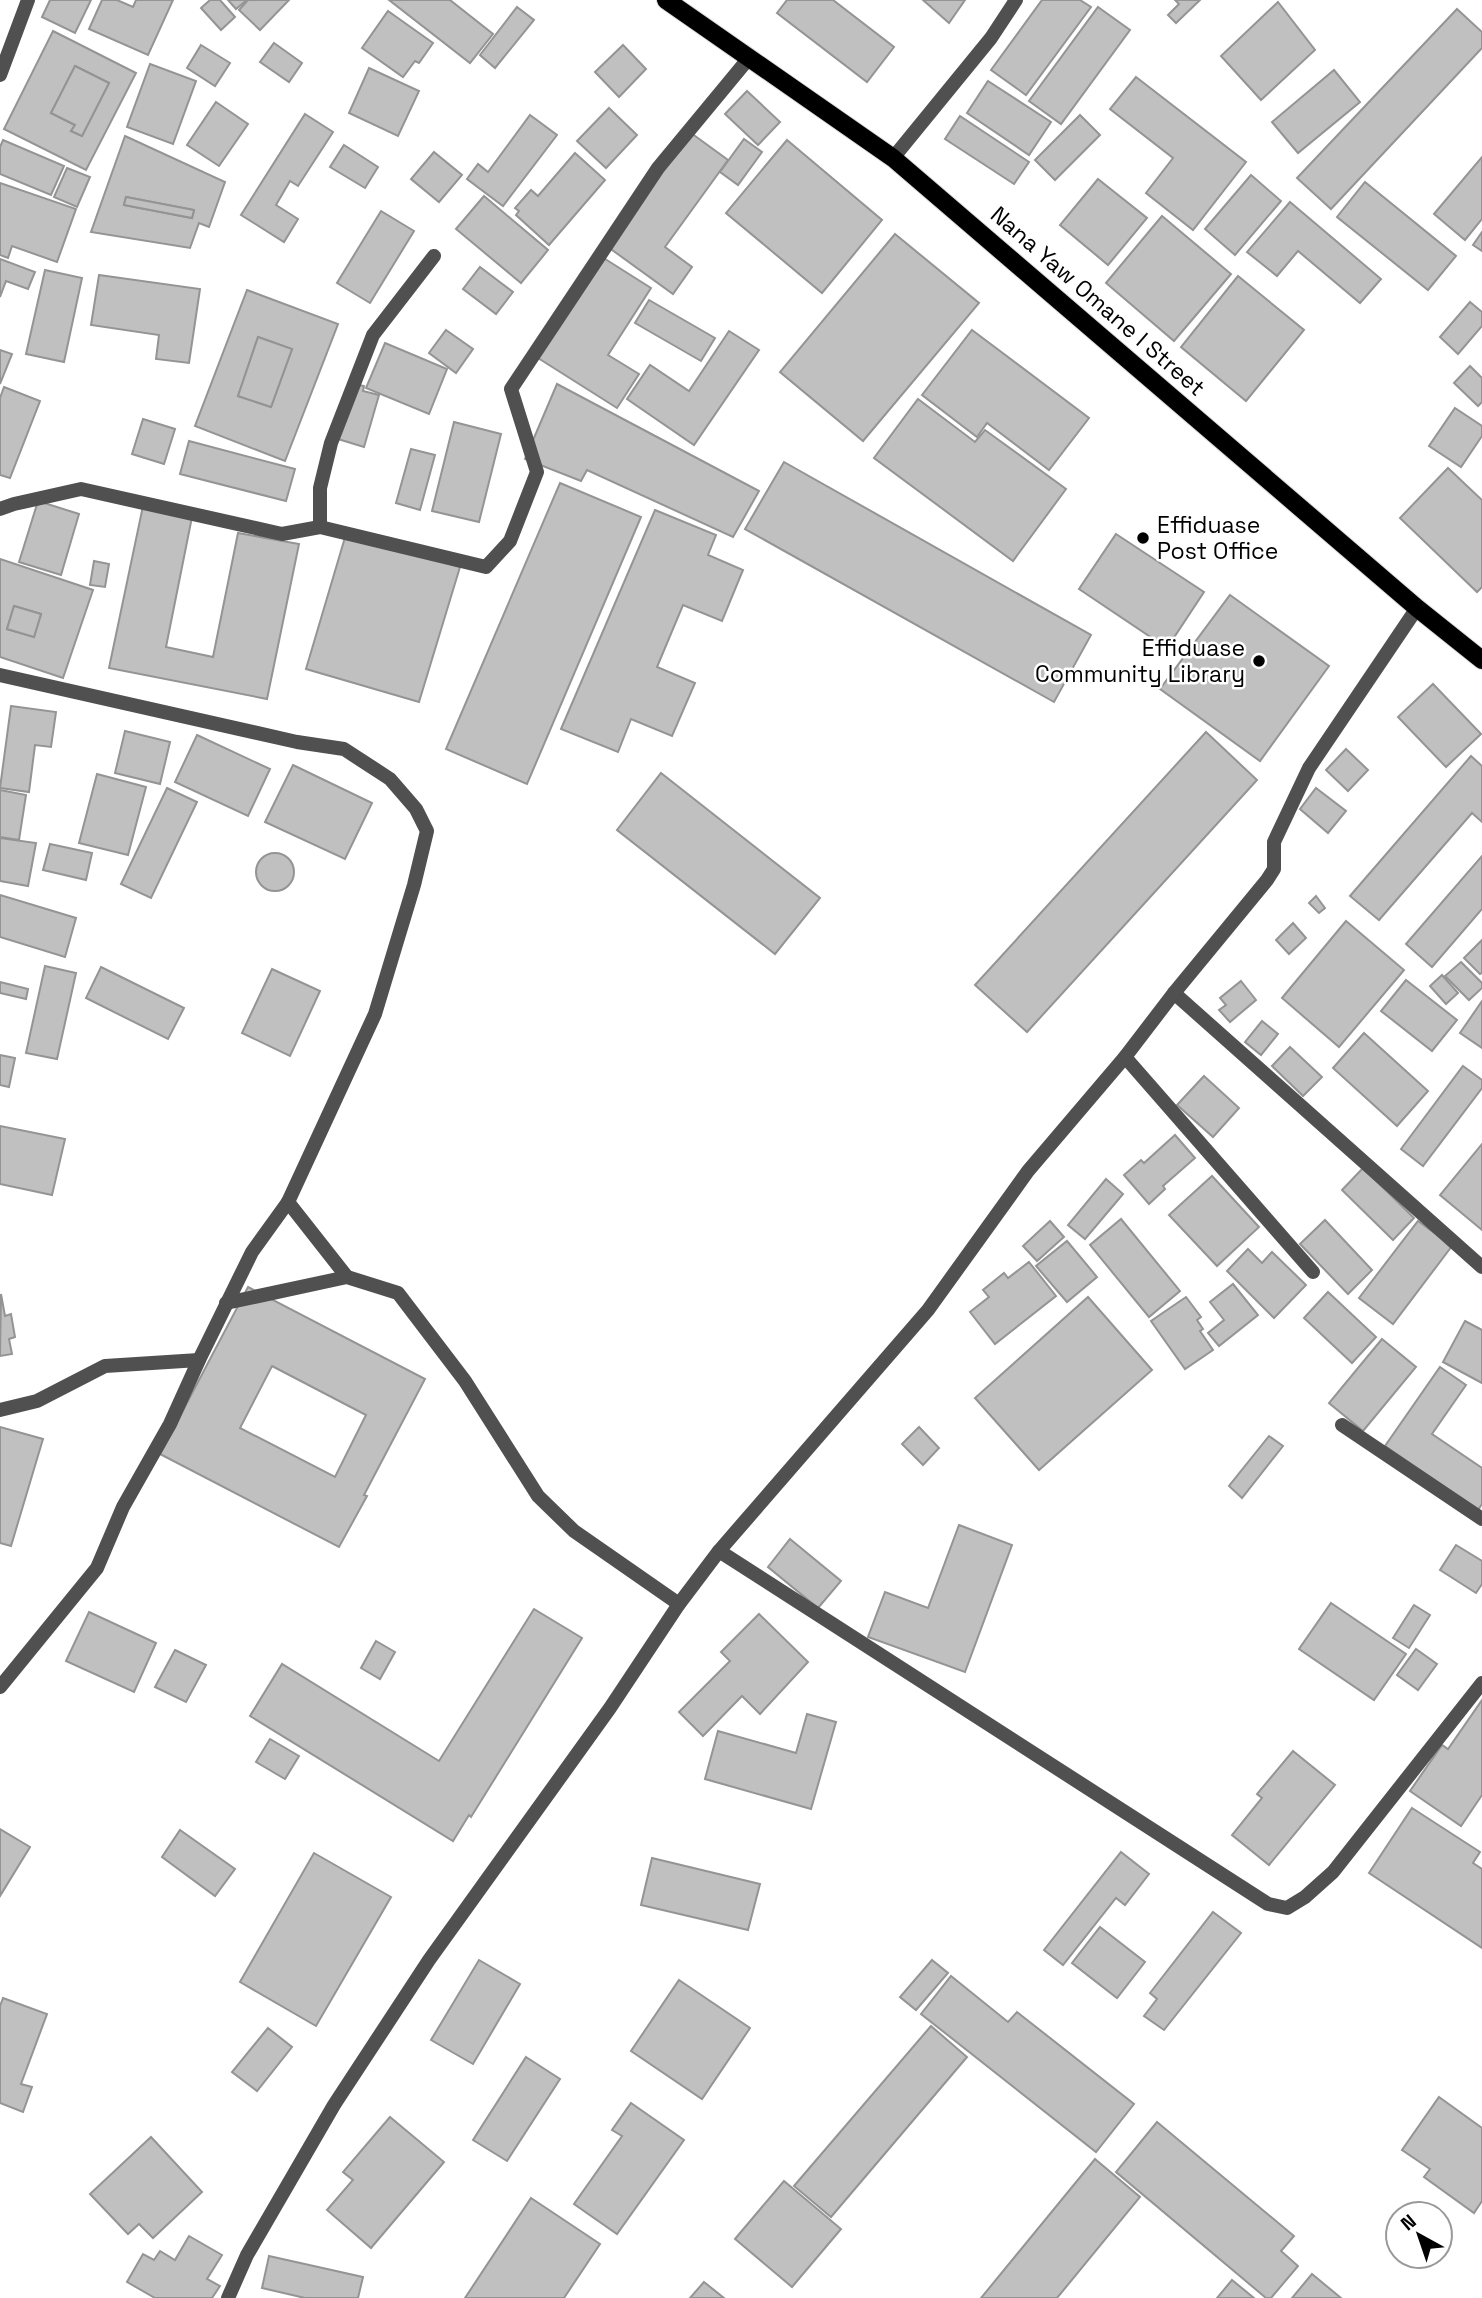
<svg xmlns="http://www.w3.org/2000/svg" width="1482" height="2298" font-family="'Space Grotesk',sans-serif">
<rect width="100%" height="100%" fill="#fff"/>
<!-- building -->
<g fill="#c0c0c0" stroke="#949494" stroke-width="2" fill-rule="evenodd">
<path d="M50,0H91L75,33L42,17Z"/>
<path d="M102,0H117L133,7L136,0H173L148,55L89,29Z"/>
<path d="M210,0H220L235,17L221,30L201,8Z"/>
<path d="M228,0H247L236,9Z"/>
<path d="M248,0H289L260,30L239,10Z"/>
<path d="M389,0H450L493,34L470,63Z"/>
<path d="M787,0H833L894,47L867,82L777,13Z"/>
<path d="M923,0H965L949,23Z"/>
<path d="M1042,0H1080L1091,7L1026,95L991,70Z"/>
<path d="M1175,0H1200L1176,23L1168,15L1179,4Z"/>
<path d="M1278,2L1315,50L1261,100L1221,56Z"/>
<path d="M517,7L534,20L495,68L480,55Z"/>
<path d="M1098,7L1130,30L1061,124L1029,101Z"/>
<path d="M1457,9L1482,32V48L1331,209L1297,178Z"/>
<path d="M388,11L433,43L419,63L415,61L403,77L362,48Z"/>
<path d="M53,31L136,73L86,170L4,129ZM75,66L109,83L82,136L71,131L75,125L51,113Z"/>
<path d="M274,43L302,63L289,82L260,62Z"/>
<path d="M201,45L230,63L215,86L187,68Z"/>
<path d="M623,45L646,69L619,97L595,72Z"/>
<path d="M150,64L196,81L173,144L127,127Z"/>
<path d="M75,66L109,83L82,136L71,131L75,125L51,113Z"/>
<path d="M369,68L419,91L398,136L349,113Z"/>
<path d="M1334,70L1360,102L1298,153L1272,122Z"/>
<path d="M1136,77L1246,162L1193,230L1146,193L1173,158L1110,109Z"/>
<path d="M988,81L1051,122L1029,155L967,113Z"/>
<path d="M747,91L780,122L758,145L725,114Z"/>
<path d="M216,102L248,124L219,166L187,145Z"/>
<path d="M609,108L637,135L606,168L577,141Z"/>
<path d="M305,114L333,132L298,186L290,181L276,205L298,219L284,242L241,215Z"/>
<path d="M530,115L557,135L503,206L467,179L478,164L488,172Z"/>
<path d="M1080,115L1100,135L1055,180L1035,160Z"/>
<path d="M960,116L1029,162L1014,184L945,139Z"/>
<path d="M691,133L728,160L665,247L692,267L673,294L608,247Z"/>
<path d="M125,136L225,182L209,227L199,223L190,248L91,232ZM126,197L194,210L192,218L124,205Z"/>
<path d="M744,139L762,152L738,185L720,172Z"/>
<path d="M3,140L64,166L51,195L0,174V147Z"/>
<path d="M787,140L882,220L822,293L726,213Z"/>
<path d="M344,145L378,167L365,188L330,167Z"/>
<path d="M434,152L462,175L439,202L411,179Z"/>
<path d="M575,153L605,180L549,245L516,215L519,211L515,208L531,190L538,196Z"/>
<path d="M1482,157V219L1465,240L1434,214Z"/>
<path d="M67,168L90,177L77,207L54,197Z"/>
<path d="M1251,175L1281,201L1235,255L1205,229Z"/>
<path d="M1098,179L1147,218L1108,265L1060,225Z"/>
<path d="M1365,182L1456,256L1428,290L1337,217Z"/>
<path d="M0,183L76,209L57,262L12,246L8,258L0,255Z"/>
<path d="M484,196L548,250L521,283L456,229Z"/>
<path d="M126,197L194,210L192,218L124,205Z"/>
<path d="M1290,202L1381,279L1360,303L1298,251L1277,276L1247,252Z"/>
<path d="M381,211L414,231L370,303L337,283Z"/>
<path d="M1162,216L1231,274L1174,341L1106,283Z"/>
<path d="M1482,232V251L1473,245Z"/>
<path d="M895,234L979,303L863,441L780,372Z"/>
<path d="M602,257L651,288L608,355L639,374L617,408L538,358Z"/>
<path d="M0,259L35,272L28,289L6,281L0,297Z"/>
<path d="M480,267L513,292L496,314L463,289Z"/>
<path d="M45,270L82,278L64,362L26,354Z"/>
<path d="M99,275L200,289L189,363L156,359L159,335L91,325Z"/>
<path d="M1238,276L1304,330L1246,401L1181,347Z"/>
<path d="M247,290L338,324L285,461L195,426ZM258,337L292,349L271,407L238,396Z"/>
<path d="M649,300L715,338L701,361L635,323Z"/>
<path d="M1470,302L1482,312V326L1458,354L1440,337Z"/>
<path d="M446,330L473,349L456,373L429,353Z"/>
<path d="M972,330L1089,418L1049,470L987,423L977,437L922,395Z"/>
<path d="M729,331L759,350L694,445L627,399L650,365L689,391Z"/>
<path d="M258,337L292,349L271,407L238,396Z"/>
<path d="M385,343L447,369L429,414L366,388Z"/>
<path d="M0,350L12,354L0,384Z"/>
<path d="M1470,366L1482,378V402L1478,406L1454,383Z"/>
<path d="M354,384L364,386L363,391L379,395L364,447L338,439Z"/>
<path d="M557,384L759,491L733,537L587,470L581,481L525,459Z"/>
<path d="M4,387L40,401L10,478L0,475V398Z"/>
<path d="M918,399L975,442L985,430L1066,489L1013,561L874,458Z"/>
<path d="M1455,408L1482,426V436L1461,467L1429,446Z"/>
<path d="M143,419L175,429L164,464L132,454Z"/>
<path d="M454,422L501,434L479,522L432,511Z"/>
<path d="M189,441L295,469L286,501L180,474Z"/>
<path d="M411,449L435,455L420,510L396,503Z"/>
<path d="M784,462L1091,635L1054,702L745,529Z"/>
<path d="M1448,468L1482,500V587L1477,592L1400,518Z"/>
<path d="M560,483L641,517L527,784L446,749Z"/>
<path d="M38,501L79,514L61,575L19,562Z"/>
<path d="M143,506L192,517L166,647L213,657L238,533L299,544L267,699L109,668Z"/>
<path d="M655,510L716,535L708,555L743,570L722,621L683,605L657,667L695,683L672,736L631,719L618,752L561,729Z"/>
<path d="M346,534L460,567L419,702L306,669Z"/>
<path d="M1116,534L1204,592L1167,648L1079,589Z"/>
<path d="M0,559L93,590L63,678L0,657ZM14,606L41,614L34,637L7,629Z"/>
<path d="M94,561L109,564L105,587L90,585Z"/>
<path d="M1230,595L1329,666L1260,761L1160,689Z"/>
<path d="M14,606L41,614L34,637L7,629Z"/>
<path d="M1433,684L1481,734L1446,767L1398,717Z"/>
<path d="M11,706L56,712L51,747L35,745L29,792L0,788Z"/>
<path d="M125,731L170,742L160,784L115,773Z"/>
<path d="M1206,732L1257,780L1027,1032L975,985Z"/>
<path d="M197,735L270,769L248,816L175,782Z"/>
<path d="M1346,749L1368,770L1348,791L1326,770Z"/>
<path d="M1471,756L1482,766V822L1472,813L1379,920L1350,896Z"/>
<path d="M293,765L372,803L345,859L265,822Z"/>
<path d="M661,773L820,898L775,954L617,830Z"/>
<path d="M97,774L146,787L128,855L79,843Z"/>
<path d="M167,788L197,802L151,898L121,884Z"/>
<path d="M1316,788L1346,811L1328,833L1300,809Z"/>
<path d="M0,790L26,795L19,840L0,837Z"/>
<path d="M0,838L36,843L28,886L0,881Z"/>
<path d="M50,844L92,853L86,880L43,870Z"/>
<circle cx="275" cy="872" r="19"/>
<path d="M1482,856V909L1432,967L1406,944Z"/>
<path d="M0,895L76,918L65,957L0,937Z"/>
<path d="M1316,896L1325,908L1319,913L1309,903Z"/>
<path d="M1346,921L1404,970L1339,1047L1282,998Z"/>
<path d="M1293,923L1306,938L1289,954L1276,940Z"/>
<path d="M1482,940V973L1480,974L1464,958Z"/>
<path d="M1461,962L1482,983V988L1469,1000L1445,976Z"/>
<path d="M45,966L76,973L57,1059L26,1053Z"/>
<path d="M101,967L184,1008L168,1039L86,998Z"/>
<path d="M272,969L320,991L290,1056L242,1033Z"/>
<path d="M1442,975L1458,993L1446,1004L1430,986Z"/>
<path d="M1406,980L1457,1020L1432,1051L1381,1011Z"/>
<path d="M1241,981L1256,1000L1230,1022L1219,1010L1226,1005L1220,998Z"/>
<path d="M0,982L28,989L26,999L0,993Z"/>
<path d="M1482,1001V1048L1460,1033Z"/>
<path d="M1262,1021L1278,1034L1261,1055L1245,1042Z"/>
<path d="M1364,1033L1428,1091L1397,1126L1333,1068Z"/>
<path d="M1290,1047L1322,1077L1303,1096L1272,1066Z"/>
<path d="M0,1055L15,1058L9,1087L0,1085Z"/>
<path d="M1463,1066L1482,1080V1088L1423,1166L1401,1149Z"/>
<path d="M1204,1076L1239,1108L1213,1137L1177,1105Z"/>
<path d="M0,1126L65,1139L52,1195L0,1184Z"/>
<path d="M1175,1135L1195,1158L1163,1186L1165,1189L1149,1204L1124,1175L1141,1160L1144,1163Z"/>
<path d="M1482,1144V1230L1440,1195Z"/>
<path d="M1363,1168L1414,1218L1393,1240L1342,1190Z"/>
<path d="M1212,1176L1259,1227L1217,1266L1169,1215Z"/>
<path d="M1106,1179L1123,1194L1085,1239L1068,1225Z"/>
<path d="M1121,1219L1180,1291L1149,1317L1090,1245Z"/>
<path d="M1325,1220L1372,1270L1348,1294L1300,1244Z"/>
<path d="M1050,1221L1064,1237L1037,1261L1023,1246Z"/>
<path d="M1418,1221L1452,1246L1393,1324L1359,1298Z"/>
<path d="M1067,1241L1097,1277L1067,1302L1036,1266Z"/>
<path d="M1248,1249L1262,1263L1272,1252L1306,1285L1274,1318L1227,1271Z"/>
<path d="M1029,1262L1056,1296L995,1344L970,1312L989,1297L983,1290L1004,1273L1008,1278Z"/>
<path d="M1233,1284L1258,1315L1219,1346L1208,1333L1224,1320L1210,1302Z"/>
<path d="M248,1287L425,1379L364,1495L367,1496L339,1547L160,1454ZM272,1366L366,1415L335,1477L240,1428Z"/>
<path d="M1328,1292L1376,1337L1352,1363L1304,1318Z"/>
<path d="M1,1294L5,1316L11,1314L15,1337L9,1339L12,1354L0,1356Z"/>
<path d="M1088,1297L1152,1370L1039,1470L975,1398Z"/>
<path d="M1186,1297L1201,1317L1197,1320L1203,1329L1200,1331L1213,1350L1185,1369L1151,1321Z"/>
<path d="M1465,1321L1482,1330V1383L1443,1362Z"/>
<path d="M1382,1339L1416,1367L1363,1431L1329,1403Z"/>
<path d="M1440,1367L1466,1385L1432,1434L1482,1468V1504L1478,1510L1385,1446Z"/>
<path d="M0,1427L43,1439L11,1546L0,1543Z"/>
<path d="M919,1427L939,1448L923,1465L902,1444Z"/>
<path d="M1269,1436L1283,1446L1242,1498L1229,1486Z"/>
<path d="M959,1525L1012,1545L965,1672L868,1637L885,1592L928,1608Z"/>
<path d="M790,1539L841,1581L818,1608L768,1567Z"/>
<path d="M1456,1545L1482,1561V1584L1476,1593L1440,1570Z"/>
<path d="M1331,1603L1406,1654L1374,1700L1299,1649Z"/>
<path d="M1414,1605L1430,1615L1409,1648L1393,1638Z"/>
<path d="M534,1609L582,1638L471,1817L469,1815L453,1841L250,1716L282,1664L439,1761Z"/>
<path d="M89,1612L156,1643L134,1692L66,1661Z"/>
<path d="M759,1614L808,1662L760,1714L742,1696L703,1736L679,1712L730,1661L721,1652Z"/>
<path d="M376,1641L395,1652L380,1679L361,1668Z"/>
<path d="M1416,1649L1437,1664L1418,1690L1397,1675Z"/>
<path d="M175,1650L206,1665L186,1702L155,1687Z"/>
<path d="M1482,1700V1795L1461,1826L1410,1791L1442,1745L1448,1749Z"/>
<path d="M807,1714L836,1722L811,1809L705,1779L718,1731L796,1753Z"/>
<path d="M270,1739L299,1756L285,1779L256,1762Z"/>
<path d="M1293,1751L1335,1785L1269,1865L1232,1835L1262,1798L1257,1794Z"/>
<path d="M1412,1808L1480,1852L1473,1863L1482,1869V1948L1369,1873Z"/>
<path d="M0,1829L30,1847L0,1896Z"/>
<path d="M180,1830L235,1869L215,1896L162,1857Z"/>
<path d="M1121,1852L1149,1874L1125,1905L1116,1898L1063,1965L1044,1950Z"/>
<path d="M314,1853L391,1897L316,2026L240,1982Z"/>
<path d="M652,1858L760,1884L748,1930L641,1905Z"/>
<path d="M1213,1912L1241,1933L1164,2030L1144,2016L1157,1999L1150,1993Z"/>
<path d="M1100,1927L1145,1962L1117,1998L1072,1963Z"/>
<path d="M479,1960L520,1984L473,2064L431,2040Z"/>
<path d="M932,1960L948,1973L916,2010L900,1997Z"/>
<path d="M951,1976L1008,2022L1017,2012L1134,2104L1096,2152L921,2014Z"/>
<path d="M679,1980L750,2028L702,2099L631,2051Z"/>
<path d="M3,1998L47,2014L21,2084L32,2087L23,2112L0,2103V2006Z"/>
<path d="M931,2026L967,2057L831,2217L794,2186Z"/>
<path d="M268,2028L292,2047L257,2091L232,2072Z"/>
<path d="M526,2057L560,2079L507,2161L473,2140Z"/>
<path d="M1439,2097L1482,2128V2201L1474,2213L1424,2177L1430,2169L1402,2150Z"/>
<path d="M631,2103L684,2140L617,2234L574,2204L622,2136L612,2130Z"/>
<path d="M390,2117L444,2162L371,2248L327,2210L353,2180L343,2172Z"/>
<path d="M1157,2122L1294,2236L1281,2251L1298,2266L1271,2298H1266L1116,2172Z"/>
<path d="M151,2137L202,2192L153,2238L139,2224L128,2234L90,2194Z"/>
<path d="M1095,2159L1140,2197L1057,2298H981Z"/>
<path d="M784,2181L841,2229L792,2287L735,2239Z"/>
<path d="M531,2198L600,2244L564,2298H465Z"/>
<path d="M189,2236L222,2255L207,2279L220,2286L212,2298H155L127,2282L143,2254L154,2260L160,2251L175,2260Z"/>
<path d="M269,2256L363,2277L358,2298H305L262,2288Z"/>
<path d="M1312,2274L1341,2298H1292Z"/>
<path d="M1232,2280L1254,2298H1217Z"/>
<path d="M704,2282L724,2298H690Z"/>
</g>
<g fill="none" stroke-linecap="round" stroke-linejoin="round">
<defs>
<path id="primary" d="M666,0L893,158L1417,608L1482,660"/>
</defs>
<!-- primary casing -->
<use href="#primary" stroke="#dbdbdb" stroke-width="20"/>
<!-- minor -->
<g stroke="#505050" stroke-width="14">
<path d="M0,75L28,0"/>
<path d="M893,158L991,38L1016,0"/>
<path d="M0,509L14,504L81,489L282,534L320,527L486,567L510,541L537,472L511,389L658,168L749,58"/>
<path d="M320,527V488L331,443L373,335L434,256"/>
<path d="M0,675L297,742L344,749L390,779L416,809L427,831L414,885L375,1014L288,1202L252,1252L199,1360L170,1424L123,1507L97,1568L0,1687"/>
<path d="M1174,993L1482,1267"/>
<path d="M1125,1057L1313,1272"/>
<path d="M288,1202L347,1277"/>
<path d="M226,1303L347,1277L398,1293L465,1381L538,1496L574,1531L679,1604"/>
<path d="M0,1410L37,1401L105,1366L199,1360"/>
<path d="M1342,1425L1482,1519"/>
<path d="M719,1551L1268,1904L1287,1908L1305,1897L1333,1872L1482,1683"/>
<path d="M228,2298L247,2255L334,2105L429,1960L610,1708L679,1604L719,1551L928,1310L1028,1171L1125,1057L1174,993L1267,880L1274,869V842L1309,768L1417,608"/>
</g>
<!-- primary -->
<use href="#primary" stroke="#000" stroke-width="18"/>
</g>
<!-- markers -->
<g fill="#000" stroke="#fff" stroke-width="2.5">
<circle cx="1143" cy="538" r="7"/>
<circle cx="1259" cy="661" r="7"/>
</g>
<g text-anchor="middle" stroke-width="5" stroke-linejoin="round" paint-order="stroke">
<!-- street labels -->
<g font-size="23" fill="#000" stroke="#fff">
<text transform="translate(1098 301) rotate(41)" y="8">Nana Yaw Omane I Street</text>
</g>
<!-- poi labels -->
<g font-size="23" fill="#000" stroke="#fff" text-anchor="start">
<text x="1157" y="533">Effiduase<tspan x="1157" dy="26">Post Office</tspan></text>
<text x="1245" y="656" text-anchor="end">Effiduase<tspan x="1245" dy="26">Community Library</tspan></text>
</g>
</g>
<!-- north arrow -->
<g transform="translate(1419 2235) rotate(320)"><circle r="33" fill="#ffffff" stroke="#999999" stroke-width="2"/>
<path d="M0-5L12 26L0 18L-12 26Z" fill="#000000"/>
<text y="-10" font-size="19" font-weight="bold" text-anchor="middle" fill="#000000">N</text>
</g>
</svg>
